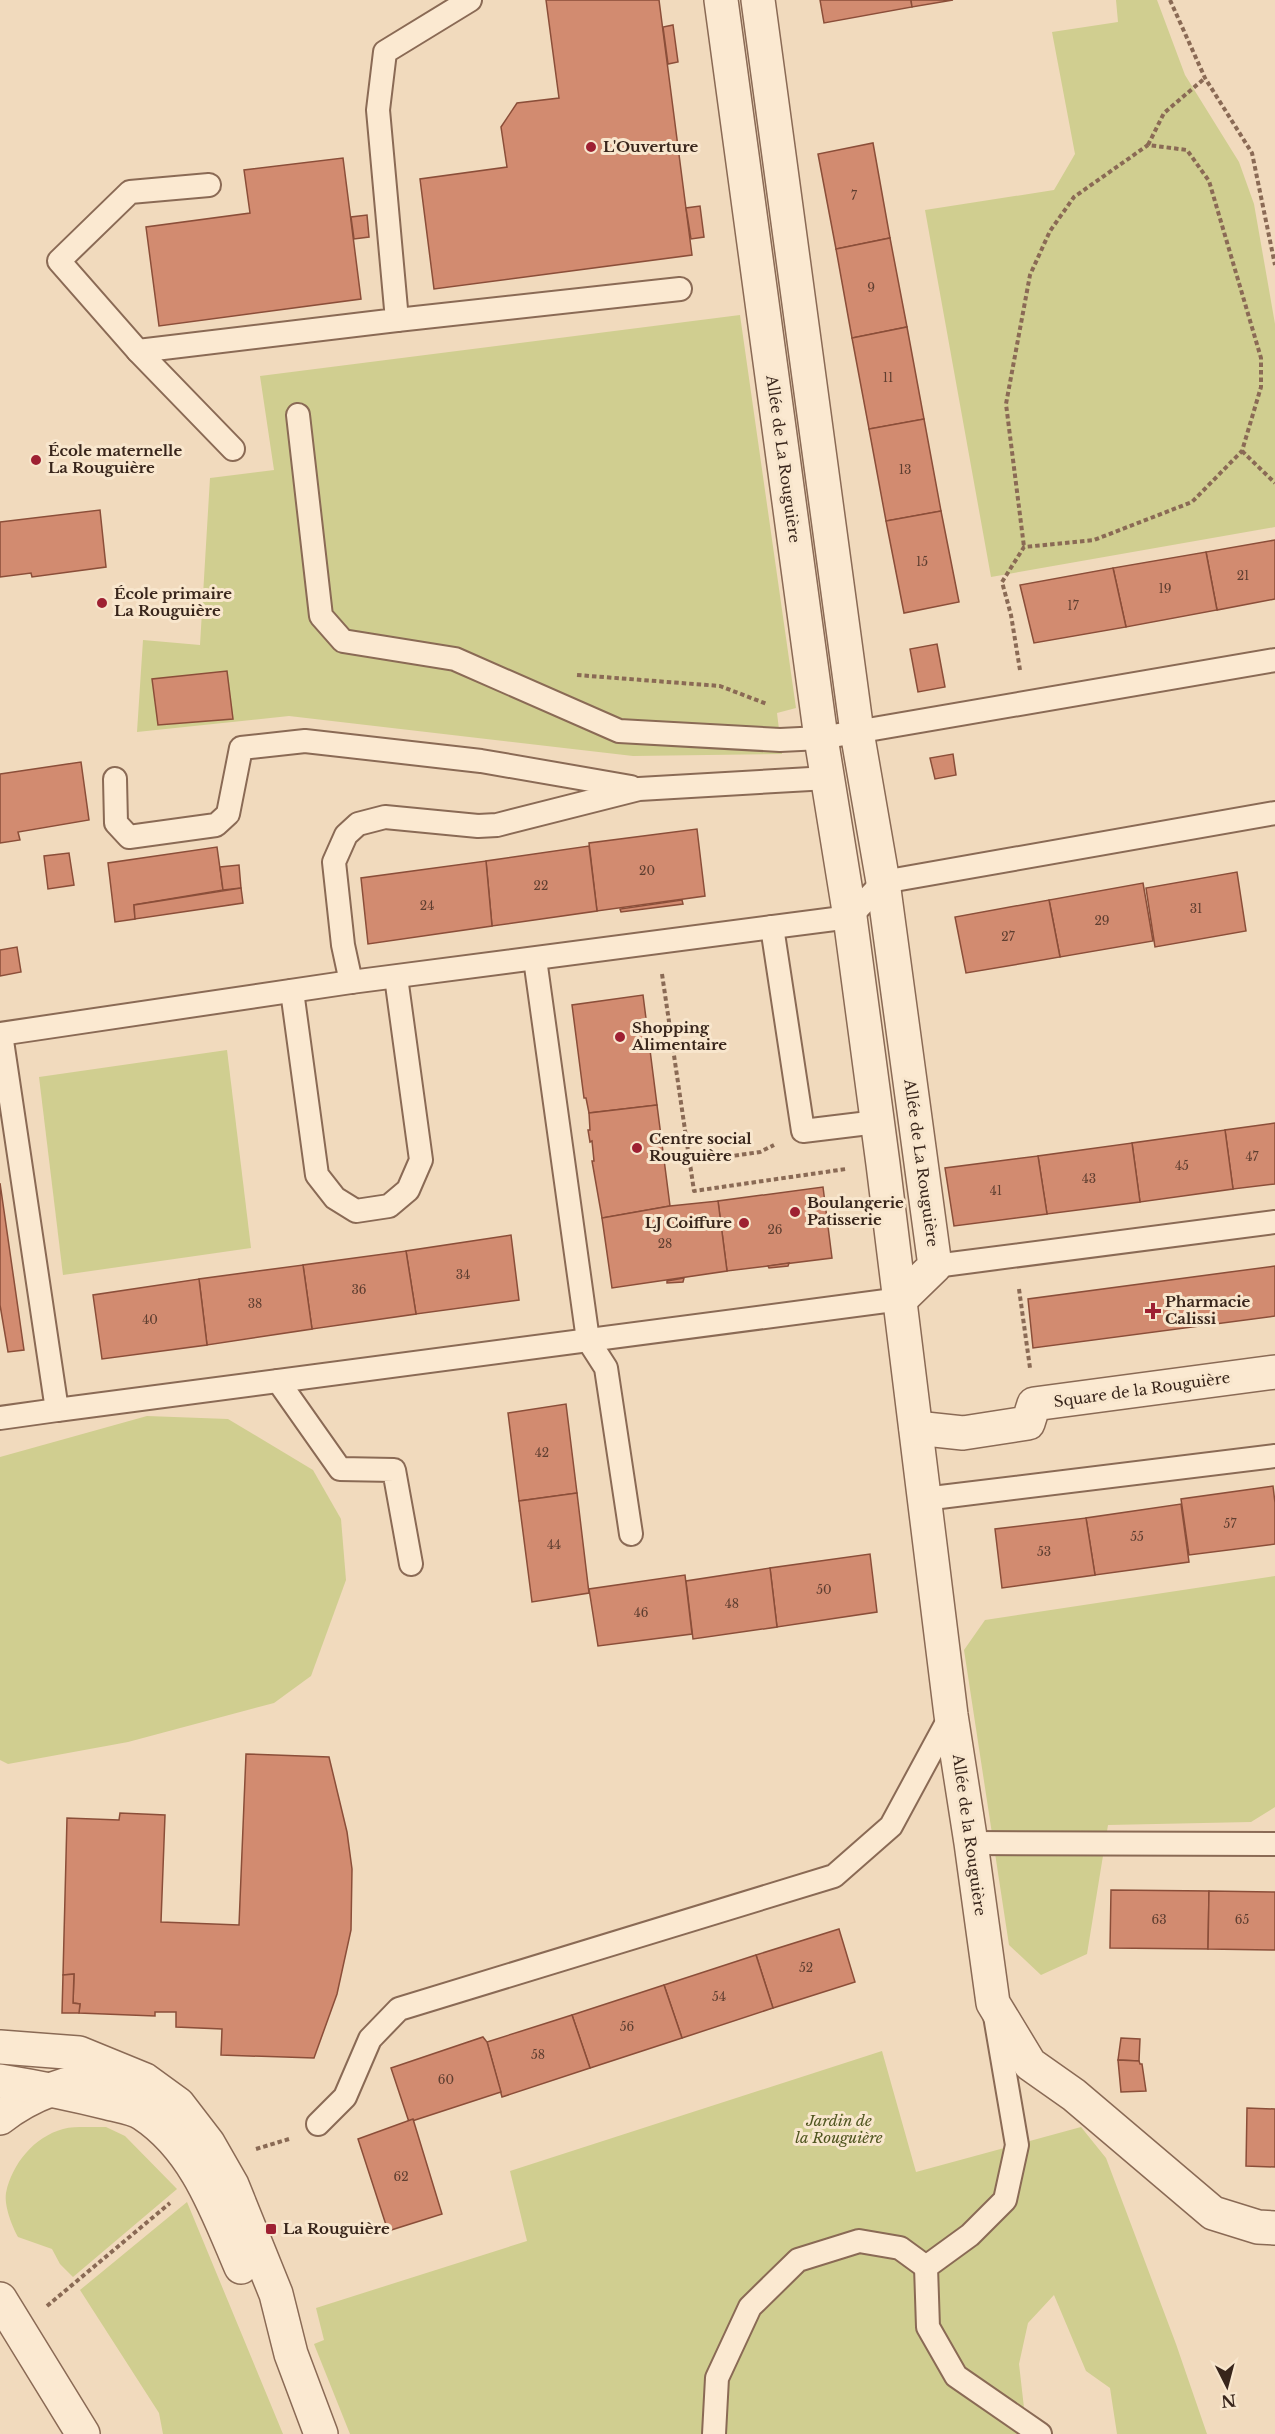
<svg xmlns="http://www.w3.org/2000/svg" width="1275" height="2434" font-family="'Libre Baskerville',serif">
<rect width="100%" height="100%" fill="#f1dabd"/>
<!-- green -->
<g fill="#d0ce90">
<path d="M1116,0H1157L1185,75L1239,162L1254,204L1275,324V527L991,577L925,210L1054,190L1075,154L1052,32L1118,22Z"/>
<path d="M740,315L796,708L777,713L782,754L633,756L289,716L137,732L143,640L200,645L210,478L274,470L260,376Z"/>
<path d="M227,1050L251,1248L63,1275L39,1077Z"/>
<path d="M147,1416L228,1419L313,1470L341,1519L346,1580L311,1676L274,1703L128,1742L8,1764L0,1760V1457Z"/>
<path d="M1275,1576V1807L1251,1822L1108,1825L1087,1954L1041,1975L1009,1945L964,1650L985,1620Z"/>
<path d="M882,2051L916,2172L1081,2127L1106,2158L1176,2344L1207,2434H1117L1110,2388L1086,2371L1054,2295L1028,2323L1019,2364L1027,2434H350L314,2344L324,2340L316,2308L527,2241L510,2171Z"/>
<path d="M86,2127H106L125,2136L177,2189L73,2277L60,2264L52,2249L18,2237C12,2226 4,2206 6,2193C12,2164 34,2137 63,2129C70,2127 78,2127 86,2127Z"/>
<path d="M187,2202L283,2434H163L159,2413L80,2290Z"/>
</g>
<!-- building -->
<g fill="#d28b70" stroke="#8b4e39" stroke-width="1.5">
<path d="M546,0H659L692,255L434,289L420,179L507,167L501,127L517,103L559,98Z"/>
<path d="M820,0H911L912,7L824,23Z"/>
<path d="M911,0H953L912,7Z"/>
<path d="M673,25L678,62L668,64L663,27Z"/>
<path d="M873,143L890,238L836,249L818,154Z"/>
<path d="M343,158L361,299L159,326L146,227L250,213L244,170Z"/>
<path d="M700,206L704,237L691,239L686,208Z"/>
<path d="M367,215L369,237L354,239L351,217Z"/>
<path d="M890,238L907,327L852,338L836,249Z"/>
<path d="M907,327L924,419L869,429L852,338Z"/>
<path d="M924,419L941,511L886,521L869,429Z"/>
<path d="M100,510L106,567L32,577L31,573L0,577V522Z"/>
<path d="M941,511L959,602L904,613L886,521Z"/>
<path d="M1275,540V599L1217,610L1206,552Z"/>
<path d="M1206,552L1217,610L1126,627L1113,568Z"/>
<path d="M1113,568L1126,627L1034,643L1020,585Z"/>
<path d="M937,644L945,687L918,692L910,649Z"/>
<path d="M227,671L233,719L158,725L152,679Z"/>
<path d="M953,754L956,775L935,779L930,758Z"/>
<path d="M81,762L89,820L18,832L20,840L0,843V774Z"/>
<path d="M697,829L705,896L597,911L589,843Z"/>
<path d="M589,846L597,911L492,926L486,861Z"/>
<path d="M217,847L223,890L134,905L135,919L115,922L108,863Z"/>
<path d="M69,853L74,885L48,889L44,856Z"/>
<path d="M486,861L492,926L368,944L361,878Z"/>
<path d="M239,865L241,888L223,890L220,867Z"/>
<path d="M1237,872L1246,931L1155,947L1146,888Z"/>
<path d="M1143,883L1153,941L1060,957L1049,900Z"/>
<path d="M241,888L243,903L135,919L134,905Z"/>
<path d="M682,900L683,904L621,912L620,909Z"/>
<path d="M1049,900L1060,957L966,973L955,917Z"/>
<path d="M17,947L21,972L0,976V950Z"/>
<path d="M643,995L657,1105L589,1113L586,1098H584L572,1005Z"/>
<path d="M657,1105L670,1206L602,1218L592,1161H594L592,1141L590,1142L588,1130H590L589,1113Z"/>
<path d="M1275,1123V1184L1233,1189L1225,1130Z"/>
<path d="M1225,1130L1233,1189L1140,1202L1132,1143Z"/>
<path d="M1132,1143L1140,1202L1047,1214L1038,1156Z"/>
<path d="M1038,1156L1047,1214L954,1226L945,1168Z"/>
<path d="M0,1183L24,1350L8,1352L0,1305Z"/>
<path d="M823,1187L832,1258L727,1271L718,1201Z"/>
<path d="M718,1201L727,1271L612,1288L602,1218L670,1206Z"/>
<path d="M511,1235L519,1300L416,1314L406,1251Z"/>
<path d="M406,1251L416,1314L312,1329L303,1265Z"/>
<path d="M789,1263L788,1266L769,1268L768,1266Z"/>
<path d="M303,1265L312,1329L207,1345L199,1279Z"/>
<path d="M1275,1266V1316L1033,1348L1028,1299Z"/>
<path d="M684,1278L683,1282L667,1283V1281Z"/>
<path d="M199,1279L207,1345L102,1359L93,1295Z"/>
<path d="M566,1404L577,1493L519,1501L508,1413Z"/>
<path d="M1273,1486L1275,1503V1544L1189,1555L1181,1499Z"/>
<path d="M577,1493L589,1593L532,1602L519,1501Z"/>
<path d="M1181,1504L1189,1562L1095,1575L1086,1518Z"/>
<path d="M1086,1518L1095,1575L1002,1588L995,1529Z"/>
<path d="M870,1554L877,1612L777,1627L770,1568Z"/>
<path d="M770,1568L777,1627L693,1639L686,1581Z"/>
<path d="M685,1575L692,1634L598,1646L589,1589Z"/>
<path d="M246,1754L329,1757L347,1832L352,1869L351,1930L337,1994L314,2058L221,2055L222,2029L176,2027V2012H155V2016L79,2013L80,2004L73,2003L74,1974L63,1975L67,1818L119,1820L120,1813L165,1815L161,1922L239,1925Z"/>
<path d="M1111,1890L1209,1891L1208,1949L1110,1948Z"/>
<path d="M1209,1891L1275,1892V1950L1208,1949Z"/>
<path d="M839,1929L855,1982L773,2008L756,1955Z"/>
<path d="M756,1955L773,2008L682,2038L664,1985Z"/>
<path d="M74,1974L73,2003L80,2004L79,2013H62L63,1975Z"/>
<path d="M664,1985L682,2038L590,2068L572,2015Z"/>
<path d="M572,2015L590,2068L502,2097L487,2042Z"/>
<path d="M483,2037L487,2042L501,2092L409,2122L391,2068Z"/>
<path d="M1121,2038L1140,2039L1139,2061L1118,2060Z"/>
<path d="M1118,2060L1139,2061L1140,2064H1142L1146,2091L1121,2092Z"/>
<path d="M1247,2108L1275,2109V2167L1246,2166Z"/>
<path d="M413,2119L442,2214L388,2231L358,2139Z"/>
</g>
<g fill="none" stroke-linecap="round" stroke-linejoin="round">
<defs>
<g id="service">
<path d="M209,185L130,192L59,261L138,351L397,320L378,110L385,52L470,0"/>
<path d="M397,320L680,289"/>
<path d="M138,351L233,449"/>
<path d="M298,415L321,616L343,641L455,659L619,731L780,740L821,738L1275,660"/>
<path d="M115,779L116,823L129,837L216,825L228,814L241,748L305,741L481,761L631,787"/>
<path d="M772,927L803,1131L877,1122"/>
<path d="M535,959L588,1340L606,1368L631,1534"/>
<path d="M351,982L343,945L334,862L346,835L358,824L385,817L478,826L497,825L639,789L828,778"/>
<path d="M292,991L317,1175L335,1198L356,1211L389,1206L408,1190L421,1160L396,977"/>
<path d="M0,1034L351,982L850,917L883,882L1275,813"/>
<path d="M1,1034L57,1410L901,1299"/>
<path d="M935,1266L1275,1222"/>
<path d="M278,1381L340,1469L394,1470L411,1564"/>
<path d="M0,1418L57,1410"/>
<path d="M924,1499L1275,1456"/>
<path d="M971,1843L1275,1844"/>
<path d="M995,2016L1017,2145L1005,2200L970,2235L926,2267L928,2327L956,2376L1040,2434"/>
<path d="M318,2124L345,2097L370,2039L399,2009L834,1876L891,1826L951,1715"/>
<path d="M714,2434L717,2378L750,2307L798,2260L859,2241L900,2248L926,2267"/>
</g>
<g id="minor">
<path d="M721,0L821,738L850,917L883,1164L951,1715L971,1843L993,2003L1030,2064L1074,2095L1213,2213L1258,2227L1275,2228"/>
<path d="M758,0L857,732L883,882L935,1266L901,1299"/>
<path d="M916,1428L963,1433L1028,1423L1034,1404L1275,1372"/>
<path d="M0,2118C30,2094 72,2079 110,2077C121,2077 132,2079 143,2080"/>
<path d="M0,2299L83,2434"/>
</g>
<g id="tertiary">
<path d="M0,2047L79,2053L145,2080L178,2104L208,2143L232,2185L276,2294L291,2354L321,2434"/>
<path d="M0,2081C37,2087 72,2094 108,2103C119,2106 134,2108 143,2114C196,2149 217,2211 241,2267"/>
</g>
</defs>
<!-- service casing -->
<use href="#service" stroke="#8a6a55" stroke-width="26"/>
<!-- minor casing -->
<use href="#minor" stroke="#8a6a55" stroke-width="36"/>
<!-- tertiary casing -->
<use href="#tertiary" stroke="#8a6a55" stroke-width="36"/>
<!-- path -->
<g stroke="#8a6a55" stroke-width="4" stroke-dasharray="4.5 3" stroke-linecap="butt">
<path d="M1170,0L1205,78L1252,153L1275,265"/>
<path d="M1148,145L1164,113L1205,78"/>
<path d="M1242,451L1275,483"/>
<path d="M1020,670L1011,615L1002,582L1024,547L1094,540L1192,502L1242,451L1261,387V358L1209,181L1187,150L1148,145L1074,197L1050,231L1030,275L1006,404L1024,547"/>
<path d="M577,675L720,686L767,704"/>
<path d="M662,974L694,1191L846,1169"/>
<path d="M690,1162L760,1152L774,1145"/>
<path d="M1019,1289L1030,1368"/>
<path d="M256,2149L289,2139"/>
<path d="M47,2306L170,2203"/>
</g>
<!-- service -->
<use href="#service" stroke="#fbe9d1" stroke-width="22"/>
<!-- minor -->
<use href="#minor" stroke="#fbe9d1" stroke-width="33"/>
<!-- tertiary -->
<use href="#tertiary" stroke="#fbe9d1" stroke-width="33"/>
</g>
<!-- markers -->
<g fill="#9e2032" stroke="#f8e6cd" stroke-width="2">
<circle cx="591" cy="147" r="6"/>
<circle cx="36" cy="460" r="6"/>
<circle cx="102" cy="603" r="6"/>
<circle cx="620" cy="1037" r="6"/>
<circle cx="637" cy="1148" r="6"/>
<circle cx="795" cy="1212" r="6"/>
<circle cx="744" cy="1223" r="6"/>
<path d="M1150 1302h6v6h6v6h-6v6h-6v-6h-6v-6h6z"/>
<rect x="265" y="2223" width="12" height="12" rx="3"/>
</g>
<g text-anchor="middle" stroke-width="6" stroke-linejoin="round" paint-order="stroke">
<!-- number labels -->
<g font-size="12" fill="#5e3e30">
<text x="854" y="200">7</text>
<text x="871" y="292">9</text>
<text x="888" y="382">11</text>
<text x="905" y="474">13</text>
<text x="922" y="566">15</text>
<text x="1243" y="580">21</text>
<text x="1165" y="593">19</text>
<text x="1073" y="610">17</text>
<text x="647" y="875">20</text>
<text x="541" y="890">22</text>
<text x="427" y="910">24</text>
<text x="1196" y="913">31</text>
<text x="1102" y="925">29</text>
<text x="1008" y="941">27</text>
<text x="1252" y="1161">47</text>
<text x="1182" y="1170">45</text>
<text x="1089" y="1183">43</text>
<text x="996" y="1195">41</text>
<text x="775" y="1234">26</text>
<text x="665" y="1248">28</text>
<text x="463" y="1279">34</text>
<text x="359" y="1294">36</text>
<text x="255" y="1308">38</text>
<text x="150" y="1324">40</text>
<text x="542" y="1457">42</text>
<text x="1230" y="1528">57</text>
<text x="1137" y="1541">55</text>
<text x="554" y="1549">44</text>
<text x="1044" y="1556">53</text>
<text x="824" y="1594">50</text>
<text x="732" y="1608">48</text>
<text x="641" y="1617">46</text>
<text x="1159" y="1924">63</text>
<text x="1242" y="1924">65</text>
<text x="806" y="1972">52</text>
<text x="719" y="2001">54</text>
<text x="627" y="2031">56</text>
<text x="538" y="2059">58</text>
<text x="446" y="2084">60</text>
<text x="401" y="2181">62</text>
</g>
<!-- poi labels -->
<g font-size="15" font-weight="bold" fill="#38251b" stroke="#f8e6cd" text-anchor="start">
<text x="603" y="152">L'Ouverture</text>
<text x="48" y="456">École maternelle<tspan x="48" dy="17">La Rouguière</tspan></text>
<text x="114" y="599">École primaire<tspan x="114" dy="17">La Rouguière</tspan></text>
<text x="632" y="1033">Shopping<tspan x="632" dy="17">Alimentaire</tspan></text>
<text x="649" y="1144">Centre social<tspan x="649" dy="17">Rouguière</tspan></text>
<text x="807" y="1208">Boulangerie<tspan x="807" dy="17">Patisserie</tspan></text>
<text x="732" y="1228" text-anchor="end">LJ Coiffure</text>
<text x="1165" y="1307">Pharmacie<tspan x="1165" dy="17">Calissi</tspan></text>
<text x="283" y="2234">La Rouguière</text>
</g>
<!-- street labels -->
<g font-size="15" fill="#38251b" stroke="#f8e6cd">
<text transform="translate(783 459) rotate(82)" y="5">Allée de La Rouguière</text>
<text transform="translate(921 1163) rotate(82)" y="5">Allée de La Rouguière</text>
<text transform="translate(1142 1390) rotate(-8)" y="5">Square de la Rouguière</text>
<text transform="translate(969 1835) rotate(82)" y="5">Allée de la Rouguière</text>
</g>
<!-- park labels -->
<g font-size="15" font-style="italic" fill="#505620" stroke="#f8e6cd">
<text x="839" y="2126">Jardin de<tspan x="839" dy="17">la Rouguière</tspan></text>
</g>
</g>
<!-- north arrow -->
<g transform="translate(1227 2386) rotate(174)" stroke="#f8e6cd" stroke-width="4.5" paint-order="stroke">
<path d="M0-4.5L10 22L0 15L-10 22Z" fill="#38251b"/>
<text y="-9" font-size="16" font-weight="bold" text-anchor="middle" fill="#38251b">N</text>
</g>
</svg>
